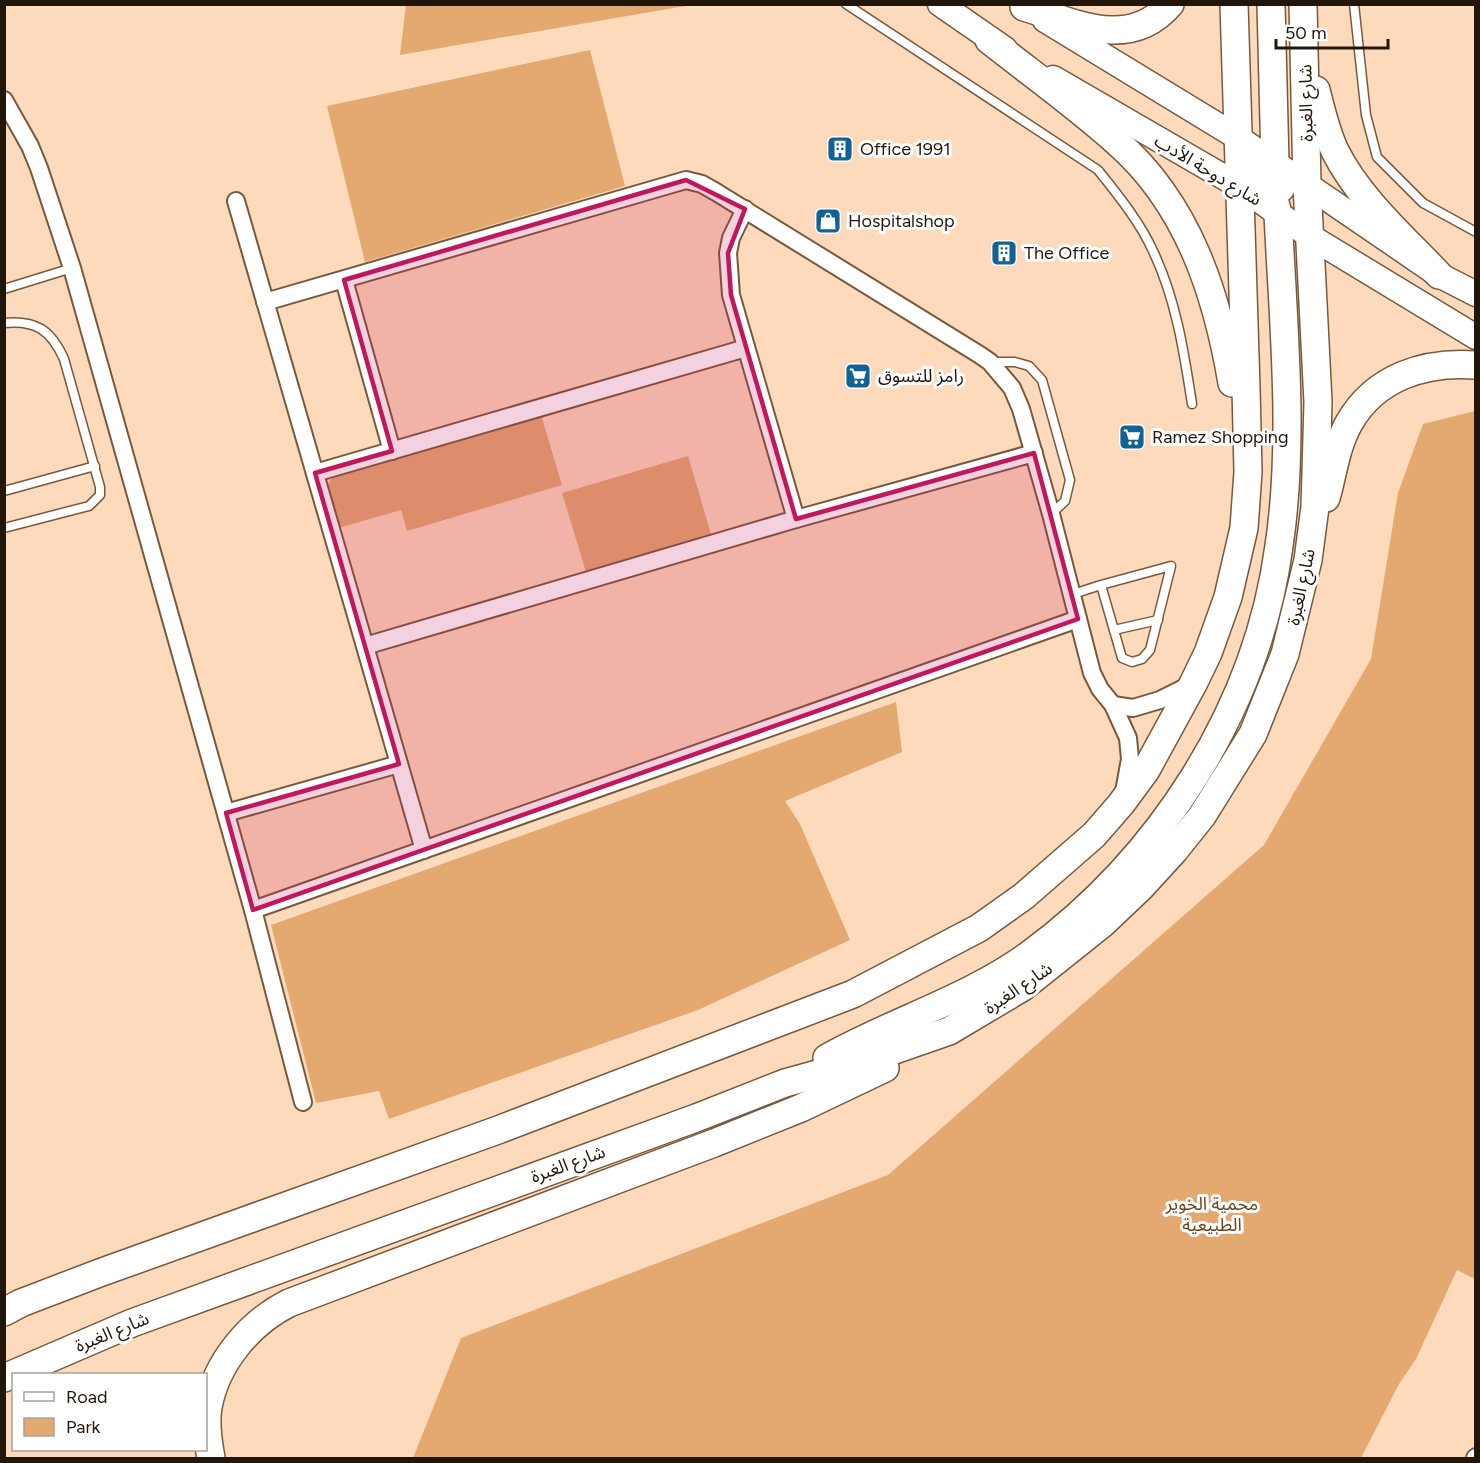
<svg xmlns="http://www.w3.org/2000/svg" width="1480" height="1463" font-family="Figtree,'Noto Sans Arabic',sans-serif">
<rect width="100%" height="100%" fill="#fddabc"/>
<!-- green -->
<g fill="#e4a971">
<path d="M406,5V4L691,5L400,55Z"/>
<path d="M590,50L625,186L365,262L327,106Z"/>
<path d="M1475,411V1279L1457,1270L1416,1359L1399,1384L1361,1458H413L461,1338L888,1175L1264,845L1371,659L1398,493L1423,424Z"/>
<path d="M541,415L562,485L407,531L401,510L335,529L324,491L333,476Z"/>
<path d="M688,456L711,534L586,572L562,493Z"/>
<path d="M896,702L902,752L785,801L800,824L850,940L698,1010L389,1119L379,1091L316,1103L271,925Z"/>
</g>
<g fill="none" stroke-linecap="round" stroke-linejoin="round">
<defs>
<g id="lane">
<path d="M846,4L1098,170C1118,195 1140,222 1153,251C1176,299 1184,352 1192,404"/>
<path d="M1354,4L1366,115L1377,157L1423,203L1476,232"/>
<path d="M4,289L72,268"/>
<path d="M4,323C36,320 51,330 64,359L100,487V495L89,506L4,528"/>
<path d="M992,362H1015L1029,366L1042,380L1070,480L1065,501L1051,514"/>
<path d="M4,491L95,466"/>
<path d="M1073,594L1101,585L1122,658L1132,662L1142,659L1150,650L1171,566L1101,585"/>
<path d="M1114,630L1158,620"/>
</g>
<g id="street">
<path d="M4,100L30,146L39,168L72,268L253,910L303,1102"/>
<path d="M236,201L424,850"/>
<path d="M745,209L731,238L728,253L731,295L796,519"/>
<path d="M344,280L392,451"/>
<path d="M265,302L686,180L702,184L716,192L980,355L990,362L1012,388L1021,409L1051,514L1092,673L1100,689L1113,705L1128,738L1130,759L1124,792"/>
<path d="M315,473L746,348"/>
<path d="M365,646L796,519L1034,453"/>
<path d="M1113,705L1133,708L1160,700L1192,684"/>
<path d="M226,813L399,764"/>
<path d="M253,910L1078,619"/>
<path d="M1475,1458L1476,1457"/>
</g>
<g id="secondary">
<path d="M940,4L1005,49"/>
<path d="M1045,20L1237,137L1439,275L1476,294"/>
<path d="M1053,78L1241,187L1311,237L1476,337"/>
</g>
<g id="primary">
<path d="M1271,4L1275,163L1281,188"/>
<path d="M1024,7C1073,22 1129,52 1170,4"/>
<path d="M989,40C1032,74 1077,106 1117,142C1188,204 1217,294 1232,383"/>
<path d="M1316,90C1321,110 1326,132 1335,151C1359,199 1403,237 1439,275"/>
<path d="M1326,498C1333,474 1336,446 1349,423C1375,377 1425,361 1476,365"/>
<path d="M827,1058C893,1021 968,999 1029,955C1161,858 1257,709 1279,546C1295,439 1283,322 1278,214C1271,183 1259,160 1237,137"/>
<path d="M4,1312L21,1303L102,1272L498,1130L853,994L979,928L1024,896L1094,835L1121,804L1146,770L1193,684L1208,653L1228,597L1244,528L1248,472L1246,388L1234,4"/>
<path d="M4,1378L132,1323L696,1118L785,1083L857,1063L949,1031L1023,987L1102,924L1141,887L1174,851L1202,816L1253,734L1285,654L1308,560L1315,507L1318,402L1307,185L1303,4"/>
<path d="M211,1458C208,1442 205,1424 208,1407C216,1363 249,1323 289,1303L714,1143L801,1108L885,1068"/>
</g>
</defs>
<!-- lane casing -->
<use href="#lane" stroke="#775a3e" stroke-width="11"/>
<!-- street casing -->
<use href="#street" stroke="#775a3e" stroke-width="20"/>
<!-- secondary casing -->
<use href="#secondary" stroke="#775a3e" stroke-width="27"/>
<!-- primary casing -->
<use href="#primary" stroke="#775a3e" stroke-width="30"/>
<!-- lane -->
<use href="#lane" stroke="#fff" stroke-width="8"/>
<!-- street -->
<use href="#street" stroke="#fff" stroke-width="16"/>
<!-- secondary -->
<use href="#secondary" stroke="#fff" stroke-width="24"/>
<!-- primary -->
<use href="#primary" stroke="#fff" stroke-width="27"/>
</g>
<!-- marked area -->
<path fill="#c2185b" fill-opacity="0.2" stroke="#c2185b" stroke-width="4.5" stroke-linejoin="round" d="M686,180L745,209L728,253L731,295L796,519L1034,453L1078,619L253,910L226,813L399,764L315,473L392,451L344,280Z"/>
<!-- icons -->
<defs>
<symbol id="building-square" viewBox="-11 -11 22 22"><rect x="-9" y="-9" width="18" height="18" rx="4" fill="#136294" stroke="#fff"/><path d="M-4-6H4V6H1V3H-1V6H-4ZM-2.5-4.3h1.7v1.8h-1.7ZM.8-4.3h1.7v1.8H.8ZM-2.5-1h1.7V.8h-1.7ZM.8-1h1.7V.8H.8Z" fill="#fff"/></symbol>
<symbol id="shop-square" viewBox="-11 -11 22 22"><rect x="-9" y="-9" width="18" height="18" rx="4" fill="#136294" stroke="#fff"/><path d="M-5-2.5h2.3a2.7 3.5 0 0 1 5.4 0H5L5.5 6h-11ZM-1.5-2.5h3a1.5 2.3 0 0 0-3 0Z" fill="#fff"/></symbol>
<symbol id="supermarket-square" viewBox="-11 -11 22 22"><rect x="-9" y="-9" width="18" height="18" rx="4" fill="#136294" stroke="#fff"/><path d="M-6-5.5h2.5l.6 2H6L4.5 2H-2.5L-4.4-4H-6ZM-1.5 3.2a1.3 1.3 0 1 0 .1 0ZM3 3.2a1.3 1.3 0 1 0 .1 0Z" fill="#fff"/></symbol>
</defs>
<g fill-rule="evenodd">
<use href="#building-square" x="825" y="134" width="30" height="30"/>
<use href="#shop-square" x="813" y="206" width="30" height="30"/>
<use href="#building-square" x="989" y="238" width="30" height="30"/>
<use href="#supermarket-square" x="843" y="361" width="30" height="30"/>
<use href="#supermarket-square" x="1117" y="422" width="30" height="30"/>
</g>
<g text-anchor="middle" stroke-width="6" stroke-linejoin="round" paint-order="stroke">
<!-- street labels -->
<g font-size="18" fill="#22160b" stroke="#fff">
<text transform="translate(1306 103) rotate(-91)" y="6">شارع الغبرة</text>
<text transform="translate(1208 170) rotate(31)" y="6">شارع دوحة الأدب</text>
<text transform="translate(1301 587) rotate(-78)" y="6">شارع الغبرة</text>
<text transform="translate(1018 988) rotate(-34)" y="6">شارع الغبرة</text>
<text transform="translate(568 1164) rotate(-20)" y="6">شارع الغبرة</text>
<text transform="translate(112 1332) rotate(-22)" y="6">شارع الغبرة</text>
</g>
<!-- poi labels -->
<g font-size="18" fill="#22160b" stroke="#fff" text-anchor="start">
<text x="860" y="155">Office 1991</text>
<text x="848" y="227">Hospitalshop</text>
<text x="1024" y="259">The Office</text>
<text x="878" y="382">رامز للتسوق</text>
<text x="1152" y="443">Ramez Shopping</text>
</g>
<!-- park labels -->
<g font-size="18" fill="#6b441c" stroke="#fff">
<text x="1212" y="1210">محمية الخوير<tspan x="1212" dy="21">الطبيعية</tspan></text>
</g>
</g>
<!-- border -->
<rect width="1480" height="1463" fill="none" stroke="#22160b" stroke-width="12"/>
<!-- legend -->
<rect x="12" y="1373" width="195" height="78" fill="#ffffff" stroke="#a7a29d" stroke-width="1.5"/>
<rect x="24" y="1392" width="30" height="9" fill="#ffffff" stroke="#a7a29d" stroke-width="1.5"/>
<text x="66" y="1403" font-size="18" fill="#22160b">Road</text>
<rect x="24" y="1418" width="30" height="18" fill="#e4a971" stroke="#a7a29d" stroke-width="1.5"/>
<text x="66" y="1433" font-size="18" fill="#22160b">Park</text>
<!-- scale -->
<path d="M1276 39v9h112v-9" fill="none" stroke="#22160b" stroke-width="3"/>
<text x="1285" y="39" font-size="18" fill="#22160b" stroke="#ffffff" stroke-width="4.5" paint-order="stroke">50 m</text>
</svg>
